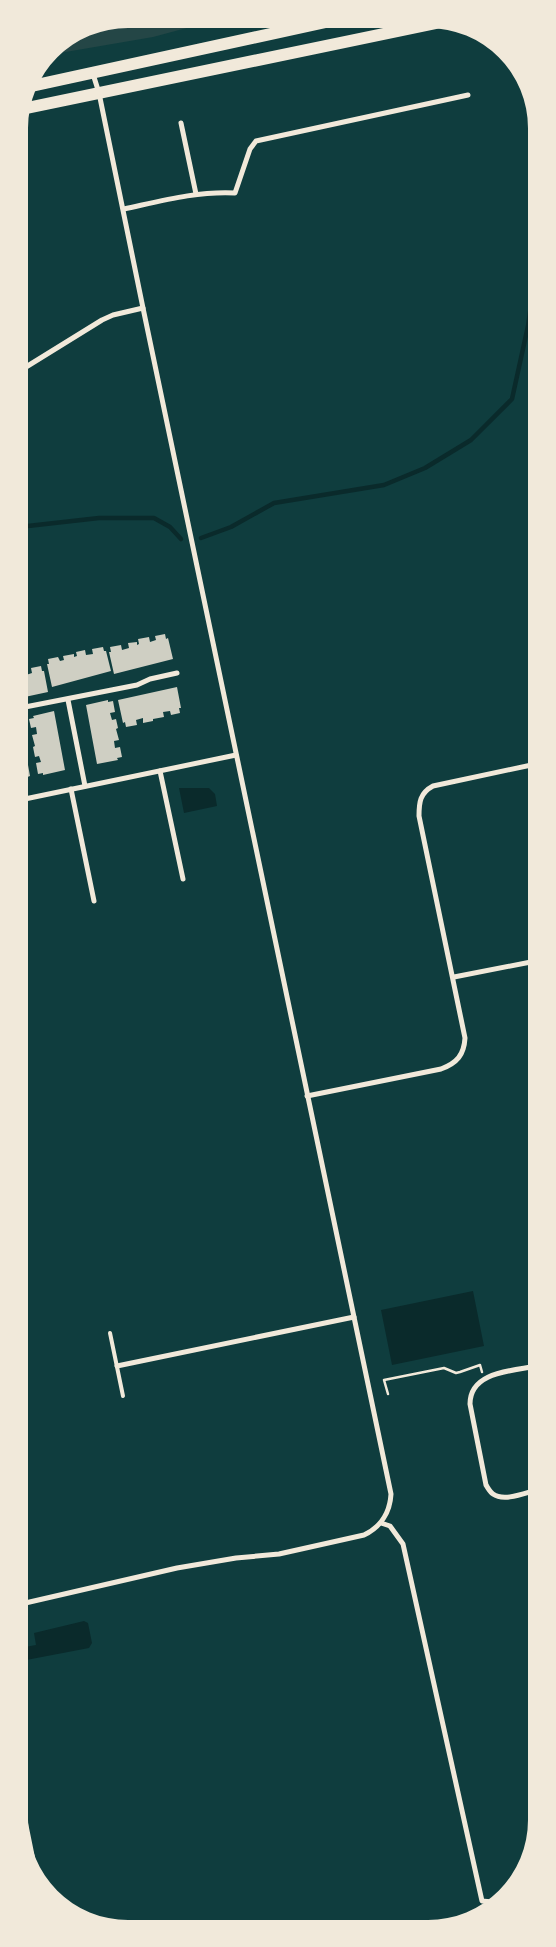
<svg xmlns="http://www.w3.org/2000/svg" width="556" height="1947" font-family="'DM Sans',sans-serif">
<rect width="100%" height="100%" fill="#0f3d3e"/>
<!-- green -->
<path fill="#244646" d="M128,19H220L153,37L48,55L51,50L86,27Z"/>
<!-- water -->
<g fill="#0a2a2b">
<path d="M179,788H209L215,794L217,806L184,813Z"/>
<path d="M473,1291L484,1346L392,1365L381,1310Z"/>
<path d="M84,1621L88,1623L92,1643L89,1648L21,1661V1635L22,1634L25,1647L36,1645L34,1633Z"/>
</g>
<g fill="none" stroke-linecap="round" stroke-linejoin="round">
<!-- stream -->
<g stroke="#0a2a2b" stroke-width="4.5">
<path d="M19,527L99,518H154L170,527L181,539"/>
<path d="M201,538L231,527L274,503L384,485L425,468L471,440L512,399L528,326L535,277"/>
</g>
</g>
<!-- building -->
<g fill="#cfcfc3">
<path d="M165,634L166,639L168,638L173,659L114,674L109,652H111L110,647L121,645L122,650L129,648L128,643L137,642V645L139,644L138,639L149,637L150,642L156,640L155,636Z"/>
<path d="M103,647L104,651H106L111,671L52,687L47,664H49L48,659L58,657L60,661L64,660L63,656L74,654V657L77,656L76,652L85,650L86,655L93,654L92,649Z"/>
<path d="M41,666L42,671H44L48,692L20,698V671L25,670L26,675L32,673L31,668Z"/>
<path d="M177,687L181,708H179L180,713L171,715L170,711L163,712L164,717L153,719V721L143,723V718L136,720L137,725L126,727L125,722L123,723L118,700Z"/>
<path d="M108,700V702L113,701L115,712L110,713L112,720L116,719L118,728L116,729L119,740L114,741L115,748L120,747L122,757L117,758L118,760L97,764L86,705Z"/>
<path d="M54,711L65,770L43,775V773L38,774L36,763L41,762L39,756L35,757L33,747L35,746L32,735L37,734L36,727L31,728L29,719L34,718L33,716Z"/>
<path d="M24,738L26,747L20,750V739Z"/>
<path d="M25,750L27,760L22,761L24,766L28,765L30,776L20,780V751Z"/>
</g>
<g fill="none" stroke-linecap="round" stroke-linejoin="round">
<!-- path -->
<path stroke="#f1e9da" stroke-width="2.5" d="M388,1394L384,1380L444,1368L456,1373L460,1372L480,1365L482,1372"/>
<!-- service -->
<path stroke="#f1e9da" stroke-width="4" d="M110,1333L123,1396"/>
<!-- minor -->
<g stroke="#f1e9da" stroke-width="5">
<path d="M181,123L196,194"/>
<path d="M124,209C161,201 197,191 235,193L250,149L256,141L468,95"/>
<path d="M19,369L26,367L102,320L113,315L143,308"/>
<path d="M68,700L85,786"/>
<path d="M20,708L137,685L150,679L177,673"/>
<path d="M160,771L183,879"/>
<path d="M71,789L94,901"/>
<path d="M20,800L236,755"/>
<path d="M454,977L536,961"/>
<path d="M307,1096L441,1069C457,1063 464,1055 465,1038L419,816C419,802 420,793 433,786L536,764"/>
<path d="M117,1366L354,1317"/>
<path d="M537,1366C513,1371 470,1371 470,1404L486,1485C488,1488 490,1492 493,1494C504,1502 525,1493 537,1490"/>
<path d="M381,1523L390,1526L403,1544L482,1901L492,1902"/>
<path d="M21,1604L177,1568L236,1558L279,1554L364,1535C381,1527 390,1512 391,1494L143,308L99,93L93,74"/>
<path d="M21,1801L34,1865"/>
</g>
<!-- primary -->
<g stroke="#f1e9da" stroke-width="12">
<path d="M27,87L335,20"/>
<path d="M22,109L446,21"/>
</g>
</g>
<!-- crop -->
<path d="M0 0H556V1947H0ZM128 28H428A100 100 0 0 1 528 128V1820A100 100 0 0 1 428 1920H128A100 100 0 0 1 28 1820V128A100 100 0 0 1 128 28Z" fill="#f1e9da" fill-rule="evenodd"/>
</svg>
